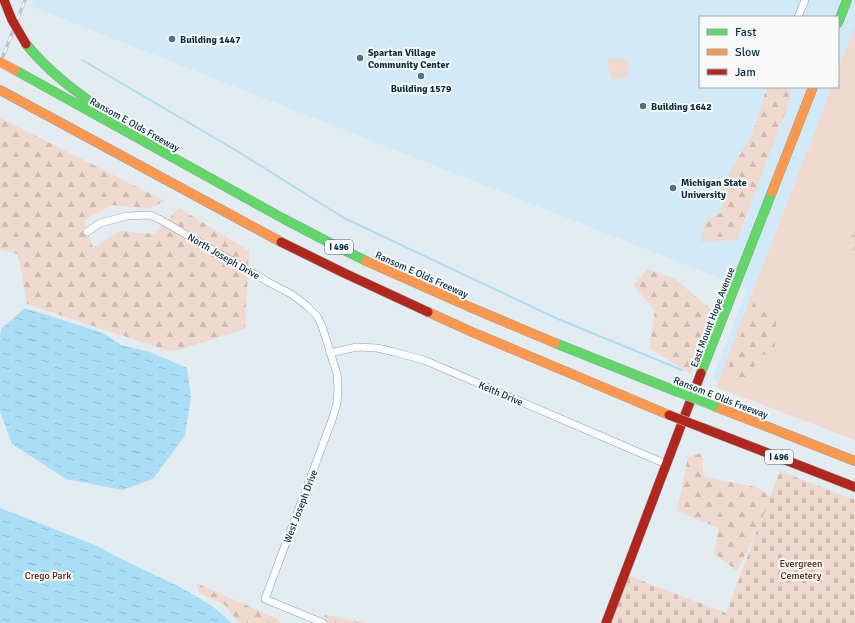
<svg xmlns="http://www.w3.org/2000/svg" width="855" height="623" font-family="Signika,sans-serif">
<defs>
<pattern id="forest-firs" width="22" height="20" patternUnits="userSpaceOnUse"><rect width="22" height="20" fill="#f0dacf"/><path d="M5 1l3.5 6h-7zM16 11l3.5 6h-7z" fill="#ccbbb3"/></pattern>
<pattern id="wetland-marsh" width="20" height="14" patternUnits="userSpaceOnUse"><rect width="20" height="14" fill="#f0dacf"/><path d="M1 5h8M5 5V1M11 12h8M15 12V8" fill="none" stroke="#ccbbb3"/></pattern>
<pattern id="cemetery-stones" width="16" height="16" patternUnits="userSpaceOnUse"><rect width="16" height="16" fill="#f0dacf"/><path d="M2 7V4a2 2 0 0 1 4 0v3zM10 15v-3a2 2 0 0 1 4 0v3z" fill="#ccbbb3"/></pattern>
<pattern id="water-ripples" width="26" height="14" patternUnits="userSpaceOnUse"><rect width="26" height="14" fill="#aaddf6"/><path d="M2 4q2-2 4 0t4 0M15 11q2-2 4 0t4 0" fill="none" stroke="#91bed4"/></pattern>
</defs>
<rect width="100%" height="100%" fill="#e3ecf1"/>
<!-- built -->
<path fill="#d2eaf7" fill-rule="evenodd" d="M33,0H855V435L712,380L747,289L31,6ZM700,17H838V87H700Z"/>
<!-- green -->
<g fill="#f0dacf">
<path d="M855,26V440L716,387L832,87H838V70Z"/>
<path d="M618,57L628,62L630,66L627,71L629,77L612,79C611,73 607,67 607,61L609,58L615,59Z"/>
</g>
<!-- forest -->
<g fill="url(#forest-firs)">
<path d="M767,87H789L791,97L737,240L700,242L706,220L722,212L724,183L753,132Z"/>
<path d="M0,118L165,201L149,209L113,205L84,220L93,248L120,231L154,234L179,208L249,251L245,329L172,352L27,304L18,254L0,250Z"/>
<path d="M648,269L675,279L713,311L691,374L649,348L655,311L633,285Z"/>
<path d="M755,299L777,311L774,354L758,355L748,385L724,379Z"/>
<path d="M702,453L704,477L756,487L774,499L737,571L714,553L719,528L677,511L688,457Z"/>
<path d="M196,583L278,619L281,623H239L225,605L199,593Z"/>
<path d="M325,615L369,623H321Z"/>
</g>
<!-- wetland -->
<path fill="url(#wetland-marsh)" d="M855,229V251L846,246Z"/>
<!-- cemetery -->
<path fill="url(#cemetery-stones)" d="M780,471L855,500V623H606L624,574L726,613Z"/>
<!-- water -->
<g fill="url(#water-ripples)">
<path d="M25,308L103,333L121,345L150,352L187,368L191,398L185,435L153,479L122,490L66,479L12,444L0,411V335L2,328Z"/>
<path d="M0,508L95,545L121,559L180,587L212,606L232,623H0Z"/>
</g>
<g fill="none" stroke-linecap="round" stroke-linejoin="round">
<!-- stream -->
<path stroke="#aaddf6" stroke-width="2" d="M82,60L237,151L344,218L558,319L682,370"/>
<defs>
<g id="street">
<path d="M798,17L805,0"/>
<path d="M87,232L100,223L127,216L150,215L161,220L270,283L293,295L307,306L317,316L322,326L337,374L338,389L337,403L332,420L265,599L323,623"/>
<path d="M330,353L357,347L377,348L394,352L424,360L666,464"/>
</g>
<g id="fast">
<path d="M838,23L847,0"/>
<path d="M26,44C47,70 72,89 99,108"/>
<path d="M15,70L284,219L334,245L366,261"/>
<path d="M555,343L678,392"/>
<path d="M701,373L772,192"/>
</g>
<g id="slow">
<path d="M0,90L281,242"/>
<path d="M772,192L813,87"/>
<path d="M366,261L472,308L555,343"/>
<path d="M428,312L472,332L669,415"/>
<path d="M714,406L855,461"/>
</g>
<g id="jam">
<path d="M281,242L344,273L428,312"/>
<path d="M703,428L855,487"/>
<path d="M606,623L701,373"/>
</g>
</defs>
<!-- street casing -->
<use href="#street" stroke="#8ea0a8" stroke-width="8"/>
<!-- fast casing -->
<use href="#fast" stroke="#8ea0a8" stroke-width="10"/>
<!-- slow casing -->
<use href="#slow" stroke="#8ea0a8" stroke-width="10"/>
<!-- jam casing -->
<use href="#jam" stroke="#8ea0a8" stroke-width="10"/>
<!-- street -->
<use href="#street" stroke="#fbfcfd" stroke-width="7"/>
<!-- fast -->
<use href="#fast" stroke="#63d668" stroke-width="9"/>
<!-- slow -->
<use href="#slow" stroke="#ff974d" stroke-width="9"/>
<!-- jam -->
<use href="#jam" stroke="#b3261e" stroke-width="9"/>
<defs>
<path id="rail" d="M0,64L25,0"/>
</defs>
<!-- rail casing -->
<use href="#rail" stroke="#c0c6c8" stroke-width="3.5"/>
<!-- rail -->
<use href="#rail" stroke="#f8f8f8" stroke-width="2" stroke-dasharray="6" stroke-linecap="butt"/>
<defs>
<path id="fast-bridge" d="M678,392L714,406"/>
<path id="slow-bridge" d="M0,62L15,70"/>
<g id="jam-bridge">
<path d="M4,0L12,20L26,44"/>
<path d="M669,415L703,428"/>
</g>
</defs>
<!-- fast-bridge casing -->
<use href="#fast-bridge" stroke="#becad1" stroke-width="10" stroke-linecap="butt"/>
<!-- slow-bridge casing -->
<use href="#slow-bridge" stroke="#becad1" stroke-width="10" stroke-linecap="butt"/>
<!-- jam-bridge casing -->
<use href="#jam-bridge" stroke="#becad1" stroke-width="10" stroke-linecap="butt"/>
<!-- fast-bridge -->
<use href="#fast-bridge" stroke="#63d668" stroke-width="9"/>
<!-- slow-bridge -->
<use href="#slow-bridge" stroke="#ff974d" stroke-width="9"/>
<!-- jam-bridge -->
<use href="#jam-bridge" stroke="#b3261e" stroke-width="9"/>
</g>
<!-- markers -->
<g fill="#53727f" stroke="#f8f8f8" stroke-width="1.5">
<circle cx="172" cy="39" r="4"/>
<circle cx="360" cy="58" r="4"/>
<circle cx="421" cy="76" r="4"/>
<circle cx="643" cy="106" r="4"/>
<circle cx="673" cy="188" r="4"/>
</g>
<g text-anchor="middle" stroke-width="4" stroke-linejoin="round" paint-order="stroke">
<!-- shield labels -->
<g fill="#f8f8f8" stroke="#4f6c78" stroke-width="1">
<rect x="325" y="240" width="28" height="14" rx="3"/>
<rect x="765" y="450" width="28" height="14" rx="3"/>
</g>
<g font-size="9" font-weight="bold" fill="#063041">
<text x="339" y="250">I 496</text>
<text x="779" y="460">I 496</text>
</g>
<!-- poi labels -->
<g font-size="10" font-weight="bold" fill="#063041" stroke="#f8f8f8" text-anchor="start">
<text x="180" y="43">Building 1447</text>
<text x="368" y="56">Spartan Village<tspan x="368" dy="12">Community Center</tspan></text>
<text x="421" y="92" text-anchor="middle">Building 1579</text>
<text x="651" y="110">Building 1642</text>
<text x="681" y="186">Michigan State<tspan x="681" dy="12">University</tspan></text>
</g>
<!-- street labels -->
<g font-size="10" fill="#063041" stroke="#f8f8f8">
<text transform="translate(135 124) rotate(29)" y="4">Ransom E Olds Freeway</text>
<text transform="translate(224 256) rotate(30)" y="4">North Joseph Drive</text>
<text transform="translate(422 274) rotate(24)" y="4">Ransom E Olds Freeway</text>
<text transform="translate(712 317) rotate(-69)" y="4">East Mount Hope Avenue</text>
<text transform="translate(501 393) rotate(23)" y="4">Keith Drive</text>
<text transform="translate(721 397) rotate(21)" y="4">Ransom E Olds Freeway</text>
<text transform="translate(300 506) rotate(-69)" y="4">West Joseph Drive</text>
</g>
<!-- park labels -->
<g font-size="10" fill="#592500" stroke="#f8f8f8">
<text x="801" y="567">Evergreen<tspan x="801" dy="12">Cemetery</tspan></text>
<text x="48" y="579">Crego Park</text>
</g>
</g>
<!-- legend -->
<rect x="699" y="16" width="140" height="72" fill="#f8f8f8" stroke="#97a8af"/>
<rect x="707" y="29" width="20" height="6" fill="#63d668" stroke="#97a8af"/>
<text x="735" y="36" font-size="12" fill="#063041">Fast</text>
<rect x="707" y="49" width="20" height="6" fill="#ff974d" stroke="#97a8af"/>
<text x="735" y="56" font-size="12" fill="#063041">Slow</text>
<rect x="707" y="69" width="20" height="6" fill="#b3261e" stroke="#97a8af"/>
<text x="735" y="76" font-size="12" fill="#063041">Jam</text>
</svg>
